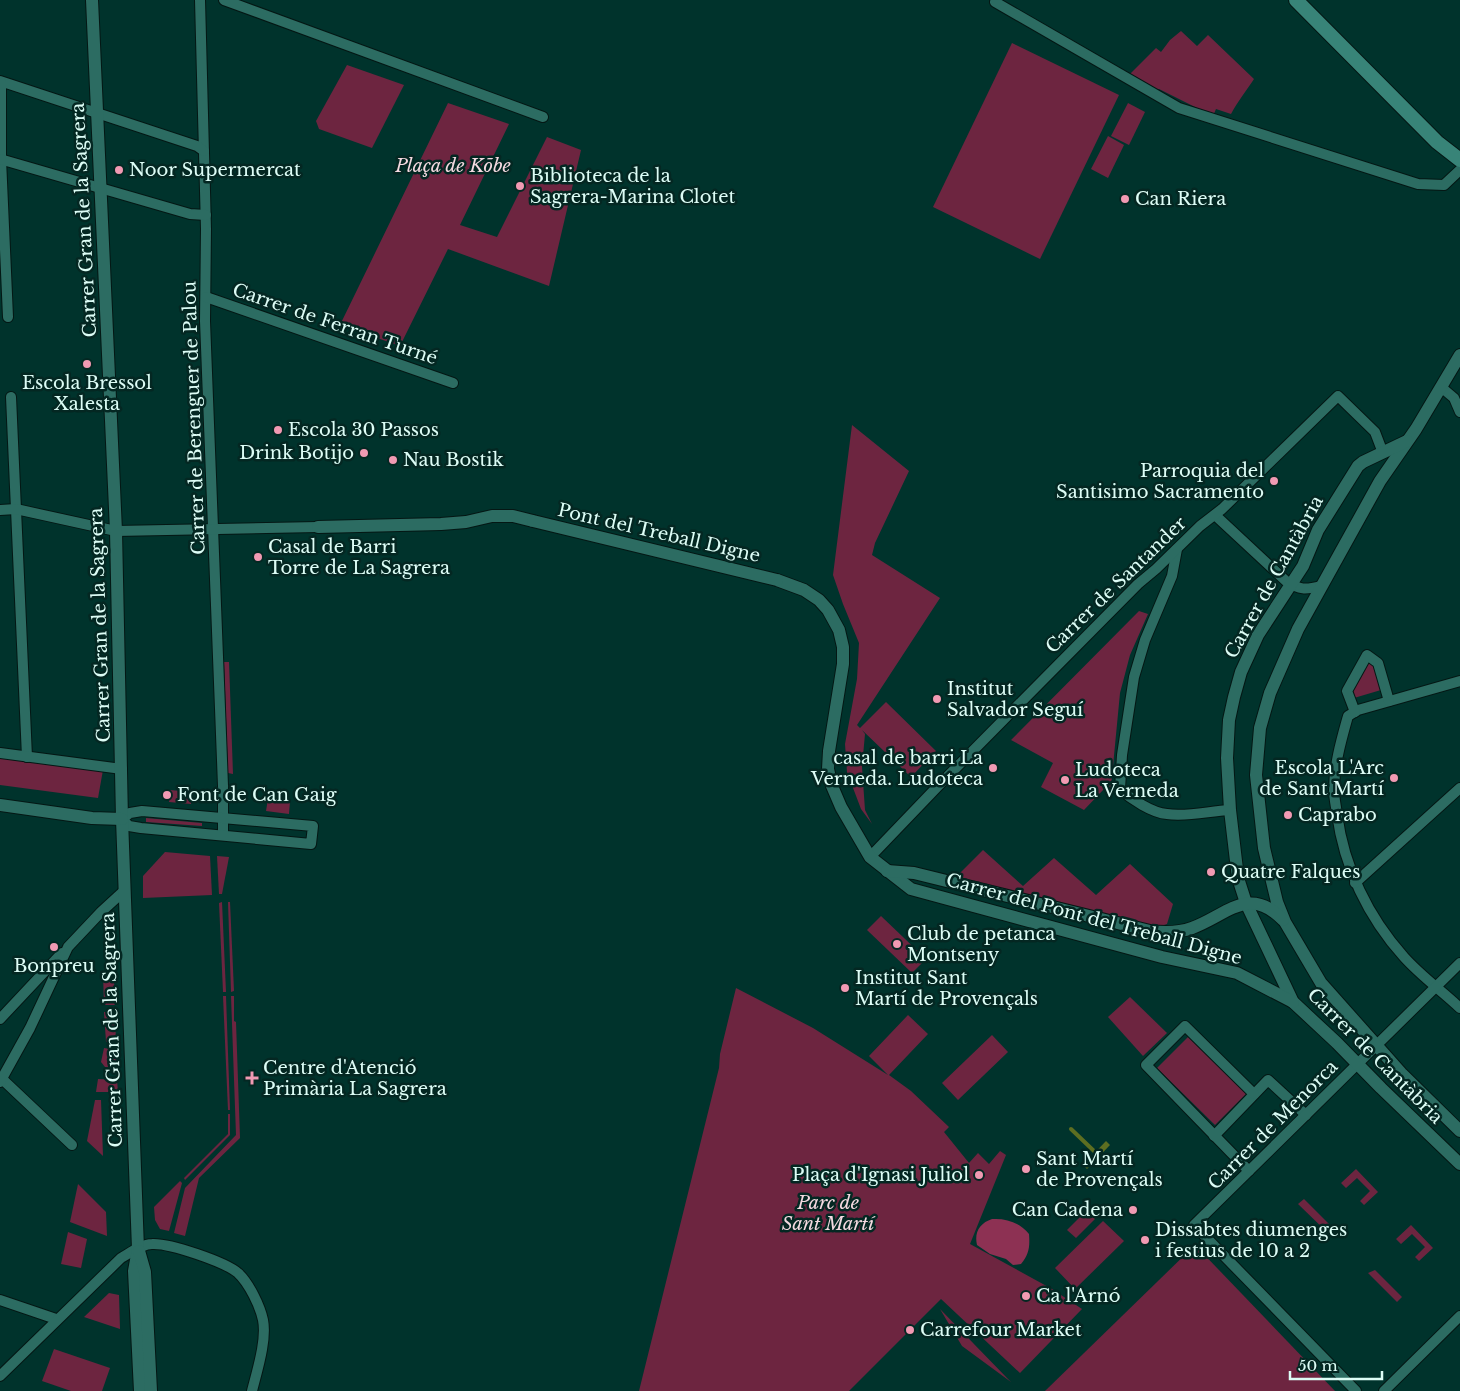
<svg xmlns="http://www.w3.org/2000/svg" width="1460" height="1391" font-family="'Libre Baskerville',serif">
<rect width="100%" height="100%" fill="#00332c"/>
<!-- green -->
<g fill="#6d2540">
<path d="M1181,31L1197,46L1208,35L1254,79C1246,91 1238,101 1231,114L1216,109L1213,116L1159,89L1156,90L1130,74L1156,48L1161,52L1170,40Z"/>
<path d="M1012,43L1119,95L1040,259L933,207Z"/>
<path d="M347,65L404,85L372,148L319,129L316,121Z"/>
<path d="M448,103L509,124L460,225L497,237L547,137L581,150L549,286L448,249L400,346L340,325Z"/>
<path d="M1128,103L1145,112L1129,145L1111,136Z"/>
<path d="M1108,136L1124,145L1108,178L1091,169Z"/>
<path d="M852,425L909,471L875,543L872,555L940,598L857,725L860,728L886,702L936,751L911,777L862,730L865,734L862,767L865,810L872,824L861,809L847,772L845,744L857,679L859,643L843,604L833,575Z"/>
<path d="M1139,611L1148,614L1130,655L1120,693L1111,787L1104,789L1084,810L1041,787L1053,763L1011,740Z"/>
<path d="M1368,661L1374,662L1381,690L1354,698L1353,689Z"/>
<path d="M224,662H229L233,774L228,773Z"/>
<path d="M0,757L103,770L98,798L0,785Z"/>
<path d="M170,790L192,792L191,804L169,802Z"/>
<path d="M268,799L290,801L289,814L266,811Z"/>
<path d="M146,818L202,823V826L146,822Z"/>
<path d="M983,850L1023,886L1054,858L1096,895L1130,864L1173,904L1167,924L1158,927L954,879Z"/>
<path d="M165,852L210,856L212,895L143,898V876Z"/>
<path d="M217,856L229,857L222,894H219Z"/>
<path d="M222,902L226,992H223L219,903Z"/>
<path d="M228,902H230L234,991L231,992Z"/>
<path d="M881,916L926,959L912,973L867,930Z"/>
<path d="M103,974H110L114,979L115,1005H104Z"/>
<path d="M736,988L813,1028L888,1075L869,1056L908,1015L928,1034L889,1075L911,1091L949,1127L944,1132L969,1163L978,1153L989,1164L1000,1151L1006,1155L970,1244L1052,1289L1082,1309L1020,1373L941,1299L849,1391H639L719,1068L720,1054Z"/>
<path d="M223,996H226L230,1110H228Z"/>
<path d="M231,996H234V1021L236,1022L240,1138L199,1178L185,1236L174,1233L185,1188L236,1135Z"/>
<path d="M1130,997L1167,1033L1143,1056L1108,1017Z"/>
<path d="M104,1012H115L116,1044L106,1042Z"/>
<path d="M992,1035L1008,1052L958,1100L942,1083Z"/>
<path d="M1189,1036L1247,1093L1215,1125L1157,1068Z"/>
<path d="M104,1048L116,1050L117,1068L105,1067L101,1062Z"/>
<path d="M98,1079L117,1080L118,1092H96Z"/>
<path d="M95,1100H101L103,1156L87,1141Z"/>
<path d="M228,1114H230V1135L185,1180L184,1178L228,1134Z"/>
<path d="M1356,1169L1378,1192L1364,1205L1360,1201L1370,1191L1357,1178L1346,1188L1341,1183Z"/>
<path d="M180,1181L182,1183L169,1231L160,1229L155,1220L154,1207Z"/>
<path d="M78,1184L106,1212L107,1236L70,1222Z"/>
<path d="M1304,1199L1335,1230L1330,1235L1298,1204Z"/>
<path d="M1087,1210L1095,1219L1076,1238L1067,1230Z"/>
<path d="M1103,1221L1124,1241L1075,1289L1055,1268Z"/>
<path d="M1411,1225L1433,1248L1419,1261L1415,1257L1425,1247L1412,1234L1401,1244L1396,1239Z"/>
<path d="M68,1232L87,1239L81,1268L61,1264Z"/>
<path d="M1195,1245L1335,1391H1045Z"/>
<path d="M1375,1270L1402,1297L1397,1302L1368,1273Z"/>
<path d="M109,1293L119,1295L120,1329L84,1317Z"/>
<path d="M940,1309L1007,1378L1011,1382L962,1346Z"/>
<path d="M54,1349L110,1368L102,1391H71L42,1381Z"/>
</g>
<!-- forest -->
<path fill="#8d3153" d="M992,1219C1007,1218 1020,1223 1029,1234C1030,1247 1029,1254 1021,1264L1013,1265L1006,1259L990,1254L977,1245C974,1232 980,1223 992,1219Z"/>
<!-- water -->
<path fill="#5d6e21" d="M1106,1141L1110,1145L1087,1169L1083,1165Z"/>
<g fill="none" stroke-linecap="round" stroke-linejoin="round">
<!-- stream -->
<path stroke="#5d6e21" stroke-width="4" d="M1071,1129L1095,1152"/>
<defs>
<g id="minor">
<path d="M200,0L206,229L205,321L223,786V835"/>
<path d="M224,0L543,117"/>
<path d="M995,2L1179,108L1418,184L1444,185L1460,170"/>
<path d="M0,81L197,146L204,151"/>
<path d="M1,82V159L8,317"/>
<path d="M0,159L190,214L206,215"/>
<path d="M206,297L453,383"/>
<path d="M1441,387L1454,398L1460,412"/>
<path d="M11,397L27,757"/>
<path d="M0,510L16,509L116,531L318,527"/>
<path d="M1215,515L1286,581C1300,590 1305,590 1321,586"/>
<path d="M1177,549L1172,576L1145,640L1134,677L1122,755L1120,789C1131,799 1152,813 1167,814C1188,817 1209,811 1230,810"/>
<path d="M1460,681L1358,710L1348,716C1341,741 1334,765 1334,791C1334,798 1336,806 1337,814C1344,867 1368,917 1404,957C1421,976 1442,991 1460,1008"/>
<path d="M1355,712L1347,691L1367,655L1378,663L1389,701"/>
<path d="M0,753L122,769"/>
<path d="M142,811L313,826L311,844L141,828L129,826L122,819L130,813Z"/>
<path d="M870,857L940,784L1138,584L1156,569L1200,526L1222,509L1338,396L1375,432L1383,453"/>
<path d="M1355,883L1460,788"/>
<path d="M0,1019L62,953"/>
<path d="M0,1077L72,1145"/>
<path d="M0,1082L30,1028L68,947L101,912L125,890"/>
<path d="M1214,1136L1268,1080L1306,1115"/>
<path d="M1249,1171L1146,1065L1185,1026L1254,1094"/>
<path d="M0,1300L56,1319"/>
<path d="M0,1376L121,1258C130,1253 142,1244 152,1244C170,1243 225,1262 238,1273C249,1283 260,1306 263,1320C267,1340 257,1371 252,1391"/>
<path d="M1356,1391L1194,1225L1460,963"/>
<path d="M1384,1391L1460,1316"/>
</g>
<g id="tertiary">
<path d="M92,0L116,531L122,819L138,1249L134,1271L140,1391"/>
<path d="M1460,355L1416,429L1380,481L1298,629L1270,693L1260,728L1256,775L1264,848L1277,902L1285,922L1321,983L1401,1073L1460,1131"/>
<path d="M1407,441L1363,462L1358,466L1318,530L1303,566L1258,635L1241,672L1234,697L1229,720L1227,758L1230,810L1238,878L1246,903L1293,1002L1337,1043L1381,1088L1460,1164"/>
<path d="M318,527L441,524L466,522L492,516H513L533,521"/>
<path d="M777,580L804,590L819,600L828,610L839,630L843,647V664L829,751L828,769L832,786L841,807L870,857L911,889L1162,957L1237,973L1293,1002"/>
<path d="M0,805L92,818L122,819"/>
<path d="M887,871L914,873L1150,931C1165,933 1178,933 1192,928C1226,916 1249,884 1283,920"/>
<path d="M139,1251L145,1272L151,1391"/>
</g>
<path id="secondary" d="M1296,0L1437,142L1460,160"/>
</defs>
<!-- minor casing -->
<use href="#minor" stroke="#041714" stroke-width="12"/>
<!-- tertiary casing -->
<use href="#tertiary" stroke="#041714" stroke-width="14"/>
<!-- secondary casing -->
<use href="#secondary" stroke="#041714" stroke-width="16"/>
<!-- minor -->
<use href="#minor" stroke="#2c6c62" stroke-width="10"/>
<!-- tertiary -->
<use href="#tertiary" stroke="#2c6c62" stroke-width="12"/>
<!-- secondary -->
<use href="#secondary" stroke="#388478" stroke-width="14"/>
<defs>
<path id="tertiary-bridge" d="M533,521L777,580"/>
</defs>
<!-- tertiary-bridge casing -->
<use href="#tertiary-bridge" stroke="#041714" stroke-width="14" stroke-linecap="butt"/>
<!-- tertiary-bridge -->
<use href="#tertiary-bridge" stroke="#2c6c62" stroke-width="12"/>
</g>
<!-- markers -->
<g fill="#f19ab3" stroke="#042722" stroke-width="2">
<circle cx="119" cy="170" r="5"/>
<circle cx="520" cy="186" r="5"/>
<circle cx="1125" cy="199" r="5"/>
<circle cx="87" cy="364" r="5"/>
<circle cx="278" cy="430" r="5"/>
<circle cx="364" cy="453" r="5"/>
<circle cx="393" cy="460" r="5"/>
<circle cx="1274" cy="481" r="5"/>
<circle cx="258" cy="557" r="5"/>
<circle cx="937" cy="699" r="5"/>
<circle cx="993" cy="768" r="5"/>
<circle cx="1394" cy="778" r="5"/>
<circle cx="1065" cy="780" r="5"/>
<circle cx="167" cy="795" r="5"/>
<circle cx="1288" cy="815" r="5"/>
<circle cx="1211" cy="872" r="5"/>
<circle cx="897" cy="944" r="5"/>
<circle cx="54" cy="947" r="5"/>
<circle cx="845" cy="988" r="5"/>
<path d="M249.5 1070.5h5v5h5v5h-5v5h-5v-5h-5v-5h5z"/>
<circle cx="1026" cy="1169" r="5"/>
<circle cx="979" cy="1175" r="5"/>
<circle cx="1133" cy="1210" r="5"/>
<circle cx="1145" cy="1240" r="5"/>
<circle cx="1026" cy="1296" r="5"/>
<circle cx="910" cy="1330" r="5"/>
</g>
<g text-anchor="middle" stroke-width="5" stroke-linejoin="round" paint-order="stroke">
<!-- park labels -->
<g font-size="18" font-style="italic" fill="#f5dae1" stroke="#042722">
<text x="453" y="172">Plaça de Kõbe</text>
<text x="828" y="1209">Parc de<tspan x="828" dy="21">Sant Martí</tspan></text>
</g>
<!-- poi labels -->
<g font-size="18" fill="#ddfdf6" stroke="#042722" text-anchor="start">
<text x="129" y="176">Noor Supermercat</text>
<text x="530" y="182">Biblioteca de la<tspan x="530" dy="21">Sagrera-Marina Clotet</tspan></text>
<text x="1135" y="205">Can Riera</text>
<text x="87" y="389" text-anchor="middle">Escola Bressol<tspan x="87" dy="21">Xalesta</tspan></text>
<text x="288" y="436">Escola 30 Passos</text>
<text x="354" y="459" text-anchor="end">Drink Botijo</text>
<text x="403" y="466">Nau Bostik</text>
<text x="1264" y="477" text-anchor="end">Parroquia del<tspan x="1264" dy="21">Santisimo Sacramento</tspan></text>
<text x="268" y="553">Casal de Barri<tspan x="268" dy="21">Torre de La Sagrera</tspan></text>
<text x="947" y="695">Institut<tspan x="947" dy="21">Salvador Seguí</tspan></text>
<text x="983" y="764" text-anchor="end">casal de barri La<tspan x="983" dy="21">Verneda. Ludoteca</tspan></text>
<text x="1384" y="774" text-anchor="end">Escola L'Arc<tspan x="1384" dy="21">de Sant Martí</tspan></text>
<text x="1075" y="776">Ludoteca<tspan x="1075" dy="21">La Verneda</tspan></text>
<text x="177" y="801">Font de Can Gaig</text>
<text x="1298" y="821">Caprabo</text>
<text x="1221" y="878">Quatre Falques</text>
<text x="907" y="940">Club de petanca<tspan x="907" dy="21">Montseny</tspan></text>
<text x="54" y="972" text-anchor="middle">Bonpreu</text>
<text x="855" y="984">Institut Sant<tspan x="855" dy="21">Martí de Provençals</tspan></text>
<text x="263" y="1074">Centre d'Atenció<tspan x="263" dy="21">Primària La Sagrera</tspan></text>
<text x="1036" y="1165">Sant Martí<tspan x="1036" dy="21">de Provençals</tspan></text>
<text x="969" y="1181" text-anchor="end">Plaça d'Ignasi Juliol</text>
<text x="1123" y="1216" text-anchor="end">Can Cadena</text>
<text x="1155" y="1236">Dissabtes diumenges<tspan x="1155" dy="21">i festius de 10 a 2</tspan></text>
<text x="1036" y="1302">Ca l'Arnó</text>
<text x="920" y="1336">Carrefour Market</text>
</g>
<!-- street labels -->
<g font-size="18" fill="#ddfdf6" stroke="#042722">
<text transform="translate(84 220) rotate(-93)" y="6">Carrer Gran de la Sagrera</text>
<text transform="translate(335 324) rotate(19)" y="6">Carrer de Ferran Turné</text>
<text transform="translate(194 418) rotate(-92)" y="6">Carrer de Berenguer de Palou</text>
<text transform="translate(659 533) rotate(13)" y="6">Pont del Treball Digne</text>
<text transform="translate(1274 577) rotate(-61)" y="6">Carrer de Cantàbria</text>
<text transform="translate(1116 585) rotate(-44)" y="6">Carrer de Santander</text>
<text transform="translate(100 625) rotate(-92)" y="6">Carrer Gran de la Sagrera</text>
<text transform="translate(1094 919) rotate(15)" y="6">Carrer del Pont del Treball Digne</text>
<text transform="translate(112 1030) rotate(-92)" y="6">Carrer Gran de la Sagrera</text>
<text transform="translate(1375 1056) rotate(45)" y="6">Carrer de Cantàbria</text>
<text transform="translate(1273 1125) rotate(-45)" y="6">Carrer de Menorca</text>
</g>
</g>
<!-- scale -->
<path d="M1290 1371v8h92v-8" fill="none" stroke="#ddfdf6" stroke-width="2.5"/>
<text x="1298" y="1371" font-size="15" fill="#ddfdf6" stroke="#042722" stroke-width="4" paint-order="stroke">50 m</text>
</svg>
